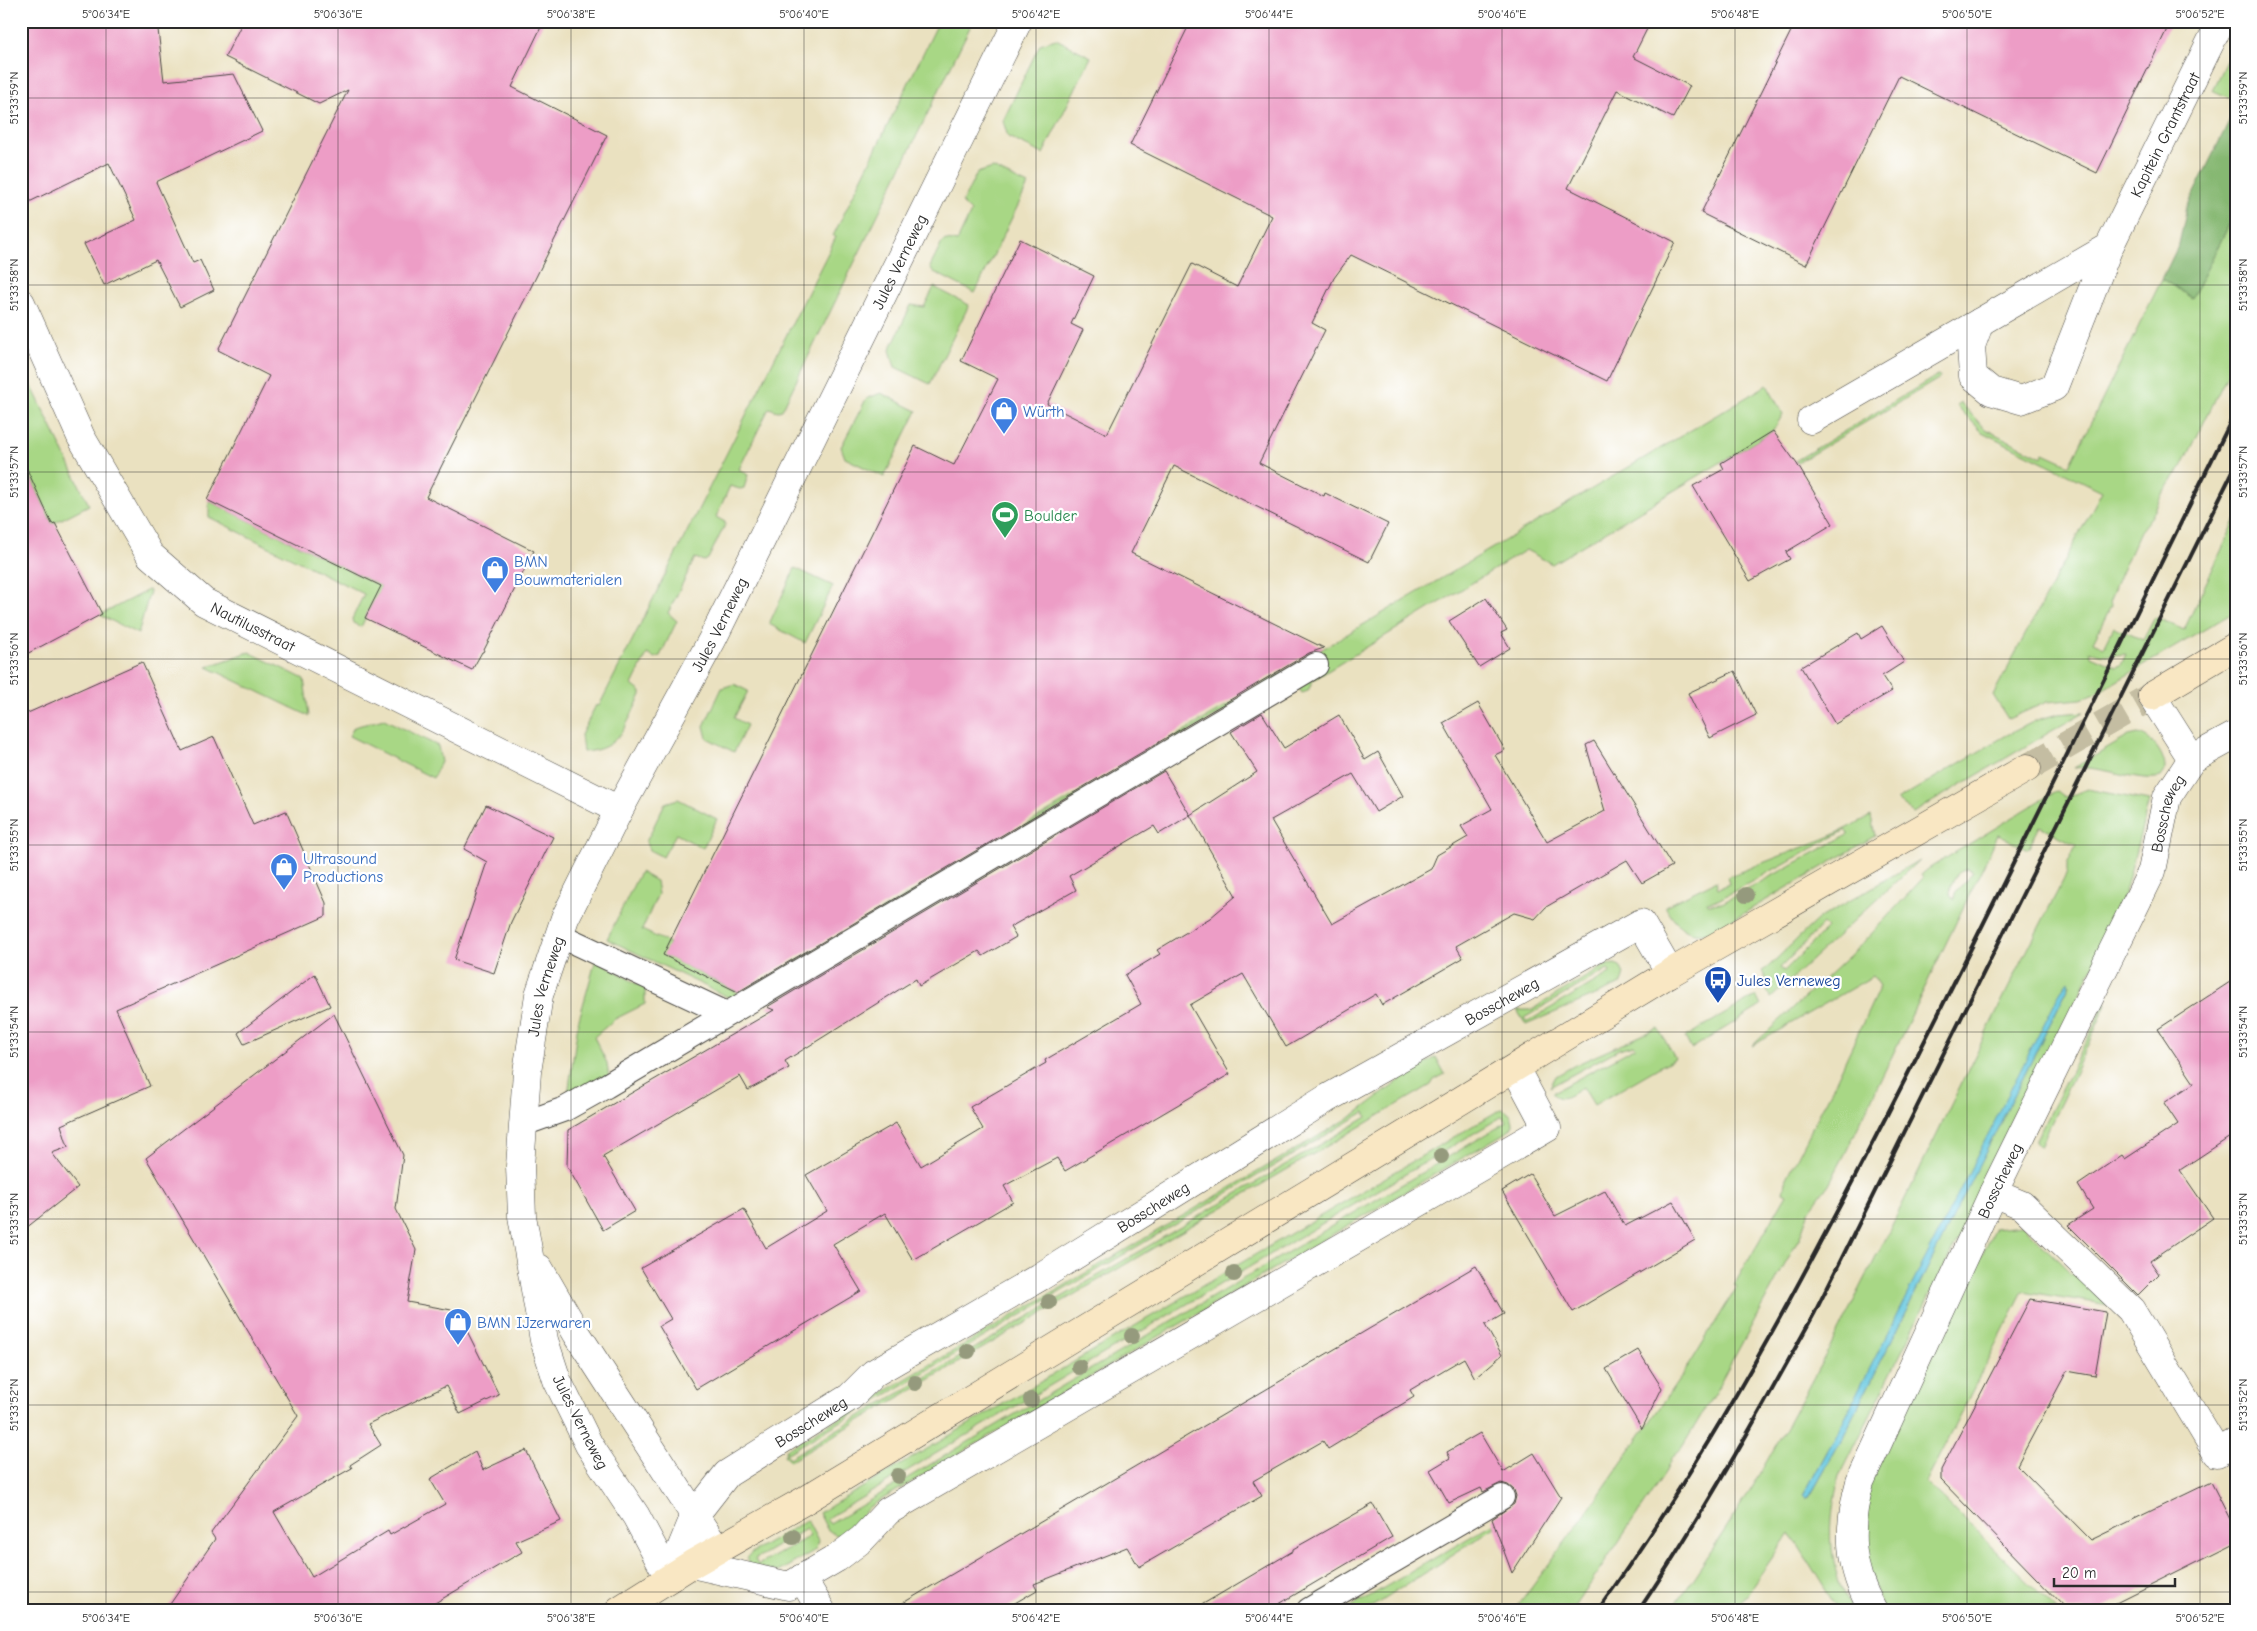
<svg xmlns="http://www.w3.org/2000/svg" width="2257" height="1631" font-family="'Comic Neue',sans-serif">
<rect width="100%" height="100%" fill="#fff"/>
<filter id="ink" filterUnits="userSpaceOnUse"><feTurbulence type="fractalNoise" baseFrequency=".02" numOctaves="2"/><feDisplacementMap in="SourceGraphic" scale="10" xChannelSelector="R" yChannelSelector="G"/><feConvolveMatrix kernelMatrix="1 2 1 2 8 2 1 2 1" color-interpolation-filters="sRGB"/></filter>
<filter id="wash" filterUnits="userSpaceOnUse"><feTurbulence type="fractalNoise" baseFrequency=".0096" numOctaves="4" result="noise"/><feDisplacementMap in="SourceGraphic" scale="20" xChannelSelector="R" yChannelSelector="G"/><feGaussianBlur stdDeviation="1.12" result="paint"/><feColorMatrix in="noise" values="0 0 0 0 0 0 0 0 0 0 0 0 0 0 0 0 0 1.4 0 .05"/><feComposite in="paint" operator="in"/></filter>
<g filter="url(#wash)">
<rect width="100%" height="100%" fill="#eae1c0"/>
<!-- green -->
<g fill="#a8d785" stroke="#6a8158" fill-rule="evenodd">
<path d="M939,21H973L782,410L778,411L769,408L739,469L748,475L744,488L740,489L730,486L716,517L725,522V525L708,559L704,561L695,558L668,613L677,621L660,656L655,658L647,654L632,685L641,692V695C626,724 621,750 583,752L581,735L596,705L599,706L836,237L833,236Z"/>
<path d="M1056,39L1091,57L1043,154L1008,137L1003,121L1040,44Z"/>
<path d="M2227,59L2236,63V101L2212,90Z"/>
<path d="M993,168L1028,185L975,293L932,271L930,267L943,241L947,240L957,242L971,212L962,203L977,173Z"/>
<path d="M2236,211V357L2182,467L2163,492L2152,516L2140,531L2116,584L2110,600L2111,606L2093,642L2104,647L2114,627L2143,640L2155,617L2184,630L2236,519V611L2095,694L2081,699L2047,702L2008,719L1993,695L2102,491L1982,432L1957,406L1960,402L1985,429L2042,457L2044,453L2070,465L2162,279L2192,298ZM2090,650C2098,657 2117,655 2126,654L2121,665L2116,667L2091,656Z"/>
<path d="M934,287L969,305L930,384L895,367L890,350L911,305L924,307Z"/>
<path d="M21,364L89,505L52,524L21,456Z"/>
<path d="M1938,375L1940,378L1797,463L1795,461Z"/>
<path d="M1767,385L1783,414L1773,431L1552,564L1526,550L1313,680L1308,691L1302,693L1289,673L734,1000L607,939L640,872L656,881L658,894L642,930L669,943L664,955L741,994Z"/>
<path d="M881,393L917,411L884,477L845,458L841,447L866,399Z"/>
<path d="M209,501L381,586L361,627L353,623L352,619L364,594L209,517Z"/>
<path d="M795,568L833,586L805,643L769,624Z"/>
<path d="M148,590L150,591L138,634L100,615Z"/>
<path d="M249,652L304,679L309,716L207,667Z"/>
<path d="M734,684L748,691L734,718L747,725L734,752L707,738L704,726L722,688Z"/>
<path d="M2084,712L1913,813L1897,800L2005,736L2037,720L2058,714Z"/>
<path d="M384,719L438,746L441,762L433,778L349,736L354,727Z"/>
<path d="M2138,734C2152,737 2166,756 2165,770L2160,777C2141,783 2100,765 2074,768L2129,736Z"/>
<path d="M2087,789L2149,801L2125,892L2094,965L1840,1476C1827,1522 1827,1568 1852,1610H1838L1790,1532L1736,1610H1672C1696,1573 1722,1536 1745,1498C1865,1299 1956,1084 2064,879L2067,871V864L2076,845L2040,826L2028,849L1998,835L1845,1154L1829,1184L1809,1211L1800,1237L1717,1389L1681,1449L1672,1457L1666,1471L1573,1610H1515L1585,1515L1690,1364L1737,1287L1734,1285L1787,1194L1783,1192L1785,1182L1834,1085L1880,986L1873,976L1752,1046L1861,945L1923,878L1921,875L1928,869L2056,791L2065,798ZM1968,869L1973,872L1955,893L1954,900L1950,895C1951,882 1954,872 1968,869ZM2070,984L1839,1445L1809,1498L1804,1494L1833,1441Z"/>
<path d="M678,799L717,819L703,848L676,834L663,857L649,850L646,842L665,803Z"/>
<path d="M1871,816L1875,836L1717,929C1691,940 1678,929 1665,906L1716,881L1718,888L1729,884L1727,877L1831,836ZM1846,830L1849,834L1722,903L1708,904L1707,902L1718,900Z"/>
<path d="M1919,860L1771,998L1766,990L1770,987L1762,971L1768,967L1817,920ZM1823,924L1827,928L1784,971L1780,968Z"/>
<path d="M596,959L645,989V1004L615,1019L594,1037L607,1063L609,1079L567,1102L578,1023Z"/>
<path d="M1615,964L1620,966L1624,974L1621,984L1526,1025L1517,1010H1531L1606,965ZM1608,969L1610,973L1527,1022L1524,1018Z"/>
<path d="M1756,996L1761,1006L1691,1049L1685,1037Z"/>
<path d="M2106,1002L2107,1004L2040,1147L2035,1141Z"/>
<path d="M1658,1028L1675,1058L1594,1105L1583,1087C1573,1093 1562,1104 1552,1093L1636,1047L1634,1045L1619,1049L1550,1087L1556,1076L1575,1065Z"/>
<path d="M1436,1057L1445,1074L1434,1080L1431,1085L794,1459L789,1461L784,1456L787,1449L1354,1115L1403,1078ZM1365,1112L1367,1117L789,1458L786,1454Z"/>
<path d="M1501,1109C1509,1111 1513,1117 1513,1125L1510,1130L869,1507C858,1518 856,1538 835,1535L827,1529L819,1513ZM1503,1116L1507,1122L830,1524L826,1519Z"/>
<path d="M2022,1225L2070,1272L2088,1280L2115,1306L2023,1291L1926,1482L2057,1610H1883L1858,1539L1870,1481L1995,1228Z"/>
<path d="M1501,1519L1495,1527L1367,1610H1346Z"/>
<path d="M807,1520L818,1541L816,1549L812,1552L778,1572L748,1565L747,1557L750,1554ZM806,1529L810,1536L758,1565L755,1559Z"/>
</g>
<!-- forest -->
<path fill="#86b872" stroke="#58724e" d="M2236,107V211L2192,298L2162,279L2179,244L2187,207Z"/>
<!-- water -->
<path fill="#61c6df" stroke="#467885" d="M2068,981L2069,986L1839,1445L1810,1496L1806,1499L1803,1496L1804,1494L1833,1441L2060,992Z"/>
<g id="blocks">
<!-- building -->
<g fill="#ed9dc6">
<path d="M21,21H157L164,81L234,74L262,131L156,182L193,263L200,260L214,290L180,307L156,260L104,285L84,244L136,220L109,163L21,206Z"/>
<path d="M243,21H544L512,87L607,135L426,497L534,551L483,652H482L472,670L365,618L381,586L207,500L269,376L218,350L348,90L319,104L225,57Z"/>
<path d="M1191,21H1651L1633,57L1690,86L1673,118L1617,90L1568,188L1675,242L1607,381L1351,255L1334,278L1312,323L1325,330L1259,463L1324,496L1325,493L1388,524L1369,562L1174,466L1131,553L1324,648L1309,653L738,992L663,955L915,446L954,465L998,379L961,361L1020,239L1094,276L1071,324L1083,330L1047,404L1107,434L1192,264L1237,287L1272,216L1130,145Z"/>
<path d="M1796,21H2171L2097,173L1899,76L1806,265L1701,213Z"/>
<path d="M1773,431L1797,464L1833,524L1786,552L1790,559L1750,581L1693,486L1724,469L1721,463Z"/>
<path d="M21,456L52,524L55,523L102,614L21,657Z"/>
<path d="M1486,598L1507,630L1501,633L1510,648L1479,667L1449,621Z"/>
<path d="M1882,626L1904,662L1882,676L1892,691L1835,724L1801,667L1858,633L1861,639Z"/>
<path d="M142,662L182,751L214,737L253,825L286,811L326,903V916L116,1009L150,1086L61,1125L68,1147L52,1153L78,1187L21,1232V716Z"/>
<path d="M1735,671L1756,715L1710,738L1688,693Z"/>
<path d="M1478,703L1505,750L1495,755L1547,842L1605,811L1586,745L1594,741L1672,866L1642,883L1627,860L1546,907L1535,919L1514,913L1456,946L1463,958L1382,1005L1376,994L1286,1047L1243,974L1190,1005L1230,1074L1065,1171L1057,1158L1004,1186L1013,1202L913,1260L885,1213L833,1244L861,1291L696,1389L659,1326L671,1319L641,1268L744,1209L766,1248L827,1211L806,1175L896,1123L921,1166L983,1129L970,1107L1046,1063L1045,1060L1141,1004L1125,975L1160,954L1157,950L1210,918L1236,896L1190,815L1159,834L1154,826L1069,876L1076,890L1010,927L1016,937L983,956L979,951L919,986L916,979L785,1061L789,1068L748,1090L740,1076L603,1156L635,1211L603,1230L567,1166L568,1130L774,1010L767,1007L1164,771L1190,815L1257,772L1231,732L1262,713L1284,748L1339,715L1365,760L1378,752L1403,796L1376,812L1353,774L1271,820L1332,924L1431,869L1437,855L1468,837L1461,826L1492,809L1443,723Z"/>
<path d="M486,805L553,837L511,922L494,973L454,960L487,862L464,849Z"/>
<path d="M315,974L330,1006L244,1044L238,1033Z"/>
<path d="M2236,978V1133L2180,1170L2213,1218L2150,1261L2159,1274L2138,1295L2068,1225L2093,1209L2078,1185L2122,1155L2125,1159L2178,1124L2164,1103L2194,1083L2158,1029Z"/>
<path d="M334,1014L403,1155L396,1209L416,1250L407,1302L457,1311L499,1395L460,1414L446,1386L368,1424L381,1445L350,1465L352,1468L274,1512L312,1577L388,1531L390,1535L445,1504L430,1479L475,1452L483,1470L526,1450L561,1521L516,1541L522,1552L423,1610H166L215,1539L211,1533L298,1416L146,1158Z"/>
<path d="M1530,1174L1555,1216L1605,1191L1625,1226L1673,1201L1695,1240L1573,1312L1502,1191Z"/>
<path d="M1476,1266L1504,1314L1485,1325L1502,1355L1475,1378L1464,1358L1410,1390L1414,1397L1328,1449L1323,1441L1253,1481L1262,1496L1139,1567L1127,1547L1034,1584L1037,1590L1003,1610H891Z"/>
<path d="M2030,1299L2106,1312L2095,1376L2067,1371L2017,1465L2091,1540L2211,1482L2236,1531V1542L2100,1610H2067L1941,1480V1470Z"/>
<path d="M1638,1350L1662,1388L1642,1429L1606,1369Z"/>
<path d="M1480,1433L1503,1472L1534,1453L1561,1497L1512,1573L1492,1519L1514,1504L1516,1496L1514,1490L1508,1485L1501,1483L1483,1492L1481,1488L1449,1503L1430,1470L1450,1458L1447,1452Z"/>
<path d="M1373,1504L1392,1537L1269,1610H1193L1293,1551V1549Z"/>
</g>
</g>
</g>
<g filter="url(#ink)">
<use href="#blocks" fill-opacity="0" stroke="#484641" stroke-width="1"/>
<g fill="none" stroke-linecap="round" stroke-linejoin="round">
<!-- secondary-tunnel -->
<path stroke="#c4bda2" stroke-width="28" stroke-dasharray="28 14" stroke-linecap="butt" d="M2027,768L2152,696"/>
<defs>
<g id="service">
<path d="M559,935L727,1014"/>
<path d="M523,1124L565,1109L606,1086L1316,665"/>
<path d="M1309,1610L1502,1497"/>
</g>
<g id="minor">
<path id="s1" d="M2109,247L1980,322L1971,346L1973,376L1991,391L2021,400L2054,387L2109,247L2221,21"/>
<path id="s2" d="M21,303L81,437L150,555L204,602L619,810"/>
<path d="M1811,420L1980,322"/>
<path d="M2152,696L2192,759"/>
<path d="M1993,1193L2022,1205L2131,1310L2217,1453L2236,1441"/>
<path d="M692,1564L789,1586L837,1558L862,1539L888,1511L1547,1128L1515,1068"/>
<path id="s3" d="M669,1578L695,1515L727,1474L850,1397L874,1373L1040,1277L1326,1099L1641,923L1670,973"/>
<path d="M802,1578L821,1610"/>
<path id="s4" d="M1873,1610C1848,1567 1847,1528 1860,1482L1993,1193L2152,871L2167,797L2192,759L2236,735"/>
</g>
<g id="tertiary">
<path d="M539,1268L577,1334L717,1550"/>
<path id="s5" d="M669,1578L636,1516L589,1445L557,1380L544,1340L522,1216L520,1166L527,1072L539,995L565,918L619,810L712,640L1018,21"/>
</g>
<g id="secondary">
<path d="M2152,696L2236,646"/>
<path d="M619,1610L692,1564L802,1502L1670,973L2027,768"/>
</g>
</defs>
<!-- service casing -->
<use href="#service" stroke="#484641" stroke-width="26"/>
<!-- minor casing -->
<use href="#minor" stroke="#484641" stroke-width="29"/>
<!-- tertiary casing -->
<use href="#tertiary" stroke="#484641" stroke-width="29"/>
<!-- secondary casing -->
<use href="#secondary" stroke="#484641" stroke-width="29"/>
<!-- service -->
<use href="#service" stroke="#fff" stroke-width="24"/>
<!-- minor -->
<use href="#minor" stroke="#fff" stroke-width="28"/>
<!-- tertiary -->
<use href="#tertiary" stroke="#fff" stroke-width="28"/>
<!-- secondary -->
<use href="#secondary" stroke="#f9e7c3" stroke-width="28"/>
<!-- rail -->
<g stroke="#2b2b2b" stroke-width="4">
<path d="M1598,1610C1723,1435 1821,1245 1918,1054C2026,841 2130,625 2236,411"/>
<path d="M1639,1610C1703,1515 1759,1414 1814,1314L2236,465"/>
</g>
</g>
<!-- trees -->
<g fill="#959a7d">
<circle cx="1746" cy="895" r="8"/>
<circle cx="1441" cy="1156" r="8"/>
<circle cx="1234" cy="1274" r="8"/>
<circle cx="1049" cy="1302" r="8"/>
<circle cx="1132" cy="1336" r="8"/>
<circle cx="968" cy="1351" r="8"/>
<circle cx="1079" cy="1367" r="8"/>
<circle cx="915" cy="1383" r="8"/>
<circle cx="1031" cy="1400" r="8"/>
<circle cx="898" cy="1476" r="8"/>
<circle cx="793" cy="1537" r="8"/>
</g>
</g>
<!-- ticks -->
<path fill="none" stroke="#2b2b2b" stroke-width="1" stroke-opacity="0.45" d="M106,21V1610M338,21V1610M571,21V1610M804,21V1610M1036,21V1610M1269,21V1610M1502,21V1610M1735,21V1610M1967,21V1610M2200,21V1610M21,98H2236M21,285H2236M21,472H2236M21,659H2236M21,845H2236M21,1032H2236M21,1219H2236M21,1405H2236M21,1592H2236"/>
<!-- icons -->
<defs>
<symbol id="shop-pin" viewBox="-11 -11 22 30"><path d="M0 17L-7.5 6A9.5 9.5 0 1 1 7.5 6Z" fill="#3f7fe0" stroke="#fff"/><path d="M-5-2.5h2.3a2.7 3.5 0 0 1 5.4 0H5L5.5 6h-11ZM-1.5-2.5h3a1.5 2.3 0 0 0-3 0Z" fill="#fff"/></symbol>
<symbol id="stadium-pin" viewBox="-11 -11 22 30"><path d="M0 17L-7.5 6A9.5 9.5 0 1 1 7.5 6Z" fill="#2e9e5b" stroke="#fff"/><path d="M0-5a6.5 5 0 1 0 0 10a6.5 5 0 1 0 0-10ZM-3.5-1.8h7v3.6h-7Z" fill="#fff"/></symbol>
<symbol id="bus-pin" viewBox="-11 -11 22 30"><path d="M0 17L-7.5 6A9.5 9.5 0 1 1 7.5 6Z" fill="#1a4fb4" stroke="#fff"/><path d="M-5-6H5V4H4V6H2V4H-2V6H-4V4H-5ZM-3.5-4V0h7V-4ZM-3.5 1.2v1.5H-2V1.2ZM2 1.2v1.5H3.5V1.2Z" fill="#fff"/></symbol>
</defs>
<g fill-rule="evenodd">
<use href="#shop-pin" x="988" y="395" width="32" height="43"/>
<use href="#stadium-pin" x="989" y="499" width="32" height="43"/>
<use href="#shop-pin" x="479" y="554" width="32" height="43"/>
<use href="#shop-pin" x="268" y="851" width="32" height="43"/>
<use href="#bus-pin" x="1702" y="964" width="32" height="43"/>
<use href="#shop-pin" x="442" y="1306" width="32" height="43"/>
</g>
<g text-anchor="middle" stroke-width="4.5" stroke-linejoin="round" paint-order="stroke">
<!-- street labels -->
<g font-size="16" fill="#2b2b2b" stroke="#fff">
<text dy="6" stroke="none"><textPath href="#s1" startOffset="571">Kapitein Grantstraat</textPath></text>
<text dy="6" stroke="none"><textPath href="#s5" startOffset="1436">Jules Verneweg</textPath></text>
<text dy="6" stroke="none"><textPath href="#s5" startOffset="1031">Jules Verneweg</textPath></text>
<text dy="6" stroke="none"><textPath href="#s2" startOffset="410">Nautilusstraat</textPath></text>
<text dy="6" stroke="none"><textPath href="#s4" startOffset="870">Bosscheweg</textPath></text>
<text dy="6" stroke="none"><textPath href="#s5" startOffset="628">Jules Verneweg</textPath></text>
<text dy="6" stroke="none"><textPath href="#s3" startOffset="1029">Bosscheweg</textPath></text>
<text dy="6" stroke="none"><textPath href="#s4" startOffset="465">Bosscheweg</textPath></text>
<text dy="6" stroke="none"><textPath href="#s3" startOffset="624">Bosscheweg</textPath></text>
<text transform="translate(581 1422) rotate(63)" y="6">Jules Verneweg</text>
<text dy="6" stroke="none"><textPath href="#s3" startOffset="219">Bosscheweg</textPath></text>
</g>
<!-- shop labels -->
<g font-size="16" fill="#366cbe" stroke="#fff" text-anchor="start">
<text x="1023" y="417">Würth</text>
<text x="514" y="567">BMN<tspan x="514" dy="18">Bouwmaterialen</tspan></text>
<text x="303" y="864">Ultrasound<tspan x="303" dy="18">Productions</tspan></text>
<text x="477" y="1328">BMN IJzerwaren</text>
</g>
<!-- leisure labels -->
<g font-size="16" fill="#27864d" stroke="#fff" text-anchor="start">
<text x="1024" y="521">Boulder</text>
</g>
<!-- transit labels -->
<g font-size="16" fill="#164399" stroke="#fff" text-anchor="start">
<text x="1737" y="986">Jules Verneweg</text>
</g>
</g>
<!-- margin -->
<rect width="2257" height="1631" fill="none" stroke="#fff" stroke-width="55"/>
<!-- scale -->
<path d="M2054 1578v8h121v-8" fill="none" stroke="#2b2b2b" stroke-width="2.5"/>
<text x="2062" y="1578" font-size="15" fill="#2b2b2b" stroke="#ffffff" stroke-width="4" paint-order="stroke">20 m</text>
<rect x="28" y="28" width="2202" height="1576" fill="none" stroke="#2b2b2b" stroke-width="2"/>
<g font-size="12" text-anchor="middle" fill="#2b2b2b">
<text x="106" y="18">5°06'34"E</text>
<text x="338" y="18">5°06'36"E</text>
<text x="571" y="18">5°06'38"E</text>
<text x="804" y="18">5°06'40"E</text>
<text x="1036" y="18">5°06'42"E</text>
<text x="1269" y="18">5°06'44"E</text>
<text x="1502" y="18">5°06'46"E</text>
<text x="1735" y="18">5°06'48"E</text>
<text x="1967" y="18">5°06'50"E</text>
<text x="2200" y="18">5°06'52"E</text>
<text transform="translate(14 98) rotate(-90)" y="4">51°33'59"N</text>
<text transform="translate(2243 98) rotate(-90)" y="4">51°33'59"N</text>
<text transform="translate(14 285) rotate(-90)" y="4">51°33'58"N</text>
<text transform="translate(2243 285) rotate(-90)" y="4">51°33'58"N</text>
<text transform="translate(14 472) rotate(-90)" y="4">51°33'57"N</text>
<text transform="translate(2243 472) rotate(-90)" y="4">51°33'57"N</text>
<text transform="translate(14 659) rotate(-90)" y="4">51°33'56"N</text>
<text transform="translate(2243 659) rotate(-90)" y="4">51°33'56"N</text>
<text transform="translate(14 845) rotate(-90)" y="4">51°33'55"N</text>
<text transform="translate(2243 845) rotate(-90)" y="4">51°33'55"N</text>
<text transform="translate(14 1032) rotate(-90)" y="4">51°33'54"N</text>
<text transform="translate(2243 1032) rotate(-90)" y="4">51°33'54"N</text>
<text transform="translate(14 1219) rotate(-90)" y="4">51°33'53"N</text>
<text transform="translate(2243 1219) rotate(-90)" y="4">51°33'53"N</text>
<text transform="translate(14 1405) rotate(-90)" y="4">51°33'52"N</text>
<text transform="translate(2243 1405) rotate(-90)" y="4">51°33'52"N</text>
<text x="106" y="1622">5°06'34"E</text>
<text x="338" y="1622">5°06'36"E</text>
<text x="571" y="1622">5°06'38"E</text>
<text x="804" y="1622">5°06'40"E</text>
<text x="1036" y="1622">5°06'42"E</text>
<text x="1269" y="1622">5°06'44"E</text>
<text x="1502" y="1622">5°06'46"E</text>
<text x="1735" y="1622">5°06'48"E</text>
<text x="1967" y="1622">5°06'50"E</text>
<text x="2200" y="1622">5°06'52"E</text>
</g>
</svg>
